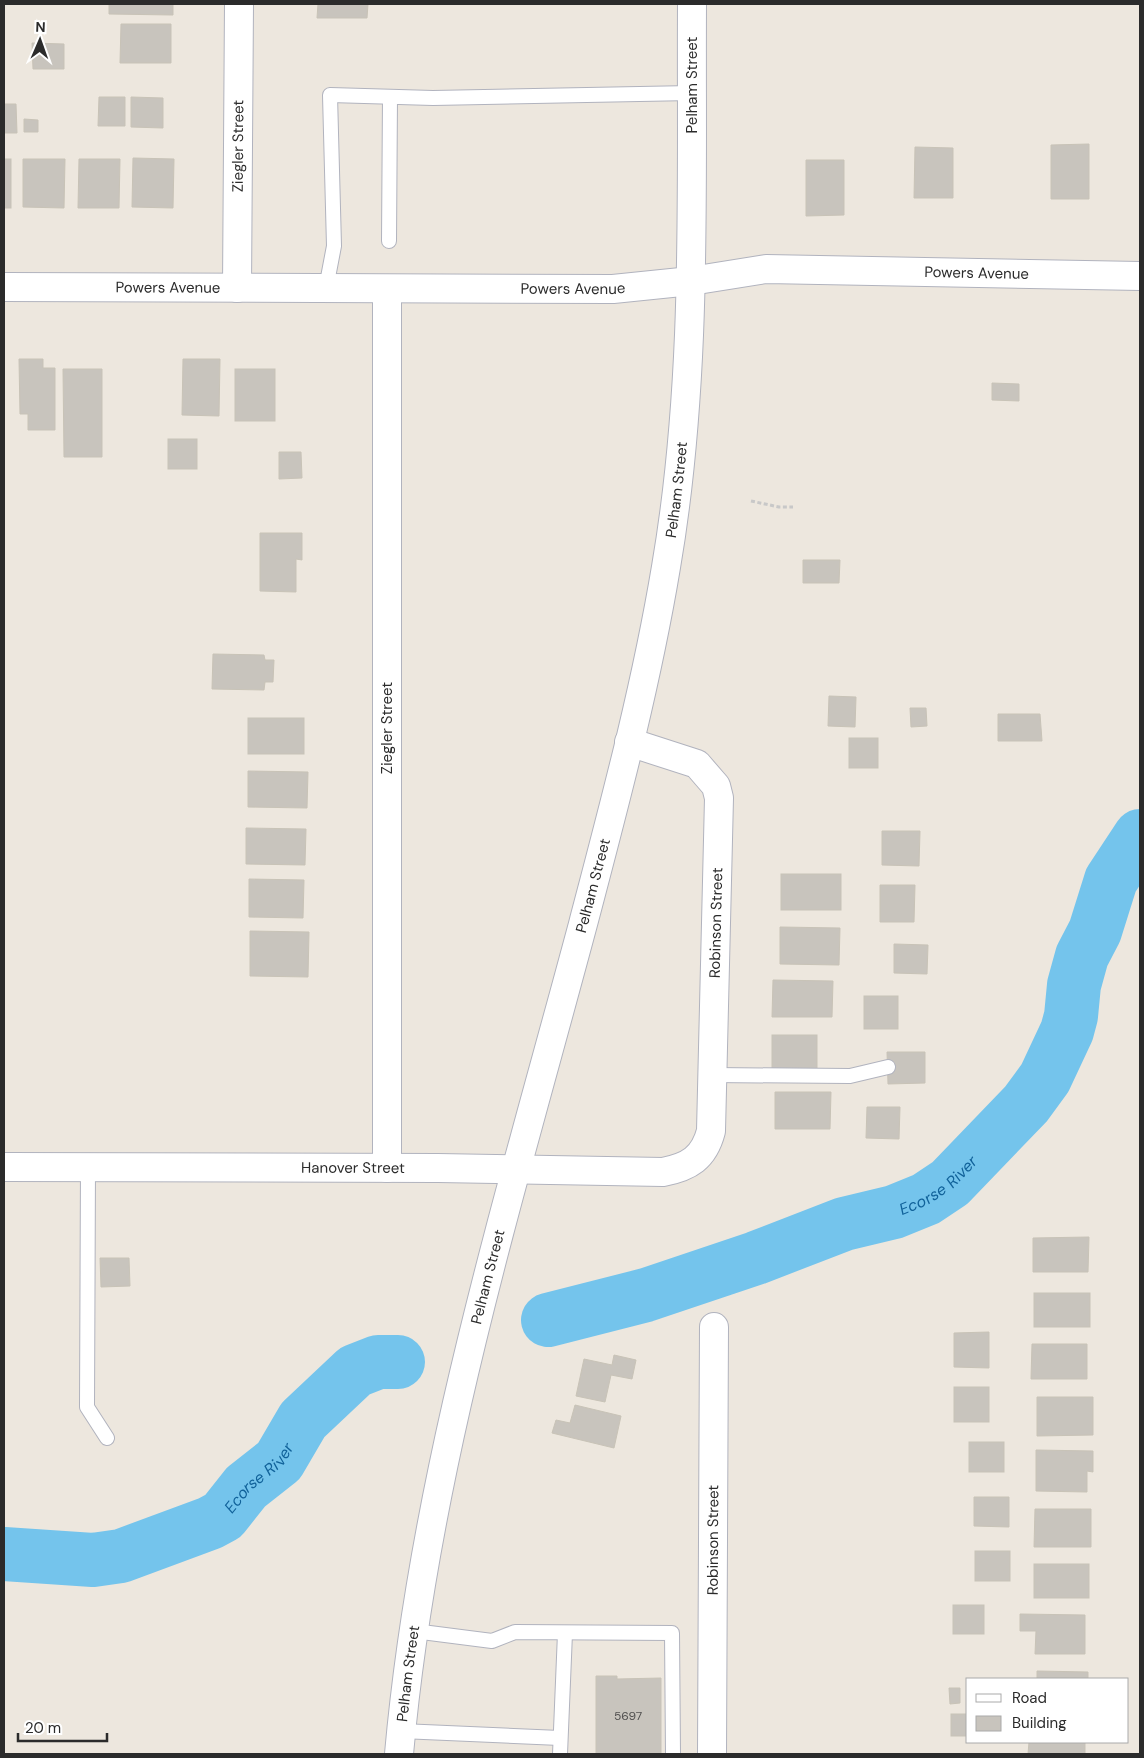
<svg xmlns="http://www.w3.org/2000/svg" width="1144" height="1758" font-family="'DM Sans',sans-serif">
<rect width="100%" height="100%" fill="#ede7de"/>
<g fill="none" stroke-linecap="round" stroke-linejoin="round">
<!-- river -->
<g stroke="#74c4ec" stroke-width="54">
<path id="s1" d="M548,1320L646,1295L756,1258L844,1224L894,1212L926,1199L950,1183L1026,1104L1045,1078L1067,1031L1071,1016L1074,985L1082,956L1095,931L1111,880L1140,836"/>
<path id="s2" d="M4,1554L93,1560L121,1556L210,1523L223,1516L246,1487L279,1461L303,1420L355,1371L378,1362H398"/>
</g>
</g>
<!-- building -->
<g fill="#c8c4bd" stroke="#c8c3b7">
<path d="M109,4H173V15L109,14Z"/>
<path d="M318,4H368L367,18H317Z"/>
<path d="M121,24H171V63H120Z"/>
<path d="M32,43L64,44V69H33Z"/>
<path d="M99,97H125V126H98Z"/>
<path d="M131,97L163,98V128L131,127Z"/>
<path d="M4,104H16L17,133H4Z"/>
<path d="M24,119L38,120V132H24Z"/>
<path d="M1089,144V199H1051V145Z"/>
<path d="M915,147L953,148V198H914Z"/>
<path d="M133,158L174,159L173,208L132,207Z"/>
<rect x="4" y="159" width="7" height="49"/>
<path d="M23,159H65L64,208L23,207Z"/>
<path d="M79,159H120L119,208H78Z"/>
<path d="M806,160H844V215L806,216Z"/>
<path d="M19,359H43V368H55V430H28V414H20Z"/>
<path d="M183,359H220L219,416L182,415Z"/>
<path d="M63,369H102V457H64Z"/>
<rect x="235" y="369" width="40" height="52"/>
<path d="M992,383L1019,384V401L992,400Z"/>
<rect x="168" y="439" width="29" height="30"/>
<path d="M279,452H301L302,478L279,479Z"/>
<path d="M260,533H302V560L296,559V592L260,591Z"/>
<path d="M803,560H840L839,583H803Z"/>
<path d="M213,654L264,655L265,660H274L273,682H265L264,690L212,689Z"/>
<path d="M829,696L856,697L855,727L828,726Z"/>
<path d="M910,708H926L927,726L911,727Z"/>
<path d="M998,714H1040L1042,741H998Z"/>
<rect x="248" y="718" width="56" height="36"/>
<rect x="849" y="738" width="29" height="30"/>
<path d="M248,771L308,772L307,808L248,807Z"/>
<path d="M246,828L306,829L305,865L246,864Z"/>
<path d="M882,831H920L919,866L882,865Z"/>
<rect x="781" y="874" width="60" height="36"/>
<path d="M249,879L304,880L303,918L249,917Z"/>
<path d="M880,885H915L914,922H880Z"/>
<path d="M780,927L840,928L839,965L780,964Z"/>
<path d="M250,931L309,932L308,977L250,976Z"/>
<path d="M894,944L928,945L927,974L894,973Z"/>
<path d="M773,980L833,981L832,1017H772Z"/>
<rect x="864" y="996" width="34" height="33"/>
<rect x="772" y="1035" width="45" height="34"/>
<path d="M887,1052H925V1083L888,1084Z"/>
<path d="M775,1092H831L830,1129H775Z"/>
<path d="M867,1107H900L899,1139L866,1138Z"/>
<path d="M1089,1237L1088,1272H1033V1238Z"/>
<path d="M100,1258H129L130,1286L101,1287Z"/>
<rect x="1034" y="1293" width="56" height="34"/>
<path d="M989,1332V1368L954,1367V1333Z"/>
<path d="M1032,1344H1087V1379H1031Z"/>
<path d="M614,1355L636,1360L632,1379L611,1375L605,1402L576,1396L584,1359L612,1365Z"/>
<rect x="954" y="1387" width="35" height="35"/>
<path d="M1037,1397H1093V1435L1037,1436Z"/>
<path d="M575,1405L621,1416L614,1448L552,1433L556,1420L570,1423Z"/>
<rect x="969" y="1442" width="35" height="30"/>
<path d="M1036,1450L1093,1451V1472L1087,1471V1492L1036,1491Z"/>
<path d="M974,1497H1009V1527L974,1526Z"/>
<path d="M1035,1509H1091V1547H1034Z"/>
<rect x="975" y="1551" width="35" height="30"/>
<rect x="1034" y="1564" width="55" height="34"/>
<rect x="953" y="1605" width="31" height="29"/>
<path d="M1020,1614L1085,1615V1654H1035L1036,1631H1020Z"/>
<path d="M1037,1671L1088,1672V1679H1037Z"/>
<path d="M596,1676H617V1679L661,1678V1754H596Z"/>
<path d="M949,1688H960V1703L950,1704Z"/>
<rect x="951" y="1714" width="17" height="22"/>
<path d="M1029,1742H1085V1754H1028Z"/>
</g>
<g fill="none" stroke-linecap="round" stroke-linejoin="round">
<defs>
<g id="lane">
<path d="M389,241L390,97"/>
<path d="M326,288L334,246L330,95L433,98L692,93"/>
<path d="M712,1075L850,1076L888,1067"/>
<path d="M88,1167L87,1407L107,1438"/>
<path d="M414,1631L492,1641L515,1632L672,1633L673,1754"/>
<path d="M401,1731L560,1738"/>
<path d="M560,1754L565,1633"/>
</g>
<g id="street">
<path id="s3" d="M4,287L613,289L691,281L766,269L1140,276"/>
<path id="s4" d="M237,288L239,4"/>
<path d="M387,289V1168"/>
<path id="s5" d="M4,1167L438,1168L663,1172C689,1167 704,1158 711,1131L719,798L716,786L697,764L629,742"/>
<path id="s6" d="M712,1754L714,1327"/>
</g>
<g id="secondary">
<path id="s7" d="M399,1754C424,1472 510,1197 583,924C614,806 646,687 666,567C698,381 691,191 692,4"/>
</g>
</defs>
<!-- lane casing -->
<use href="#lane" stroke="#b1b3be" stroke-width="16"/>
<!-- street casing -->
<use href="#street" stroke="#b1b3be" stroke-width="30"/>
<!-- secondary casing -->
<use href="#secondary" stroke="#b1b3be" stroke-width="30"/>
<!-- path -->
<path stroke="#c8c8c8" stroke-width="3" stroke-dasharray="4 2.5" stroke-linecap="butt" d="M751,501L779,507H793"/>
<!-- lane -->
<use href="#lane" stroke="#fff" stroke-width="14"/>
<!-- street -->
<use href="#street" stroke="#fff" stroke-width="28"/>
<!-- secondary -->
<use href="#secondary" stroke="#fff" stroke-width="28"/>
</g>
<g text-anchor="middle" stroke-width="4" stroke-linejoin="round" paint-order="stroke">
<!-- number labels -->
<g font-size="12" fill="#525150">
<text x="628" y="1720">5697</text>
</g>
<!-- street labels -->
<g font-size="15" fill="#2b2b2b" stroke="#fff">
<text transform="translate(692 85) rotate(-90)" y="5">Pelham Street</text>
<text dy="5" stroke="none"><textPath href="#s4" startOffset="142">Ziegler Street</textPath></text>
<text dy="5" stroke="none"><textPath href="#s3" startOffset="974">Powers Avenue</textPath></text>
<text dy="5" stroke="none"><textPath href="#s3" startOffset="164">Powers Avenue</textPath></text>
<text dy="5" stroke="none"><textPath href="#s3" startOffset="569">Powers Avenue</textPath></text>
<text dy="5" stroke="none"><textPath href="#s7" startOffset="1296">Pelham Street</textPath></text>
<text transform="translate(387 728) rotate(-90)" y="5">Ziegler Street</text>
<text dy="5" stroke="none"><textPath href="#s7" startOffset="891">Pelham Street</textPath></text>
<text dy="5" stroke="none"><textPath href="#s5" startOffset="935">Robinson Street</textPath></text>
<text dy="5" stroke="none"><textPath href="#s5" startOffset="349">Hanover Street</textPath></text>
<text dy="5" stroke="none"><textPath href="#s7" startOffset="486">Pelham Street</textPath></text>
<text dy="5" stroke="none"><textPath href="#s6" startOffset="214">Robinson Street</textPath></text>
<text dy="5" stroke="none"><textPath href="#s7" startOffset="81">Pelham Street</textPath></text>
</g>
<!-- water labels -->
<g font-size="16" font-style="italic" fill="#11629a" stroke="#fff">
<text dy="6" stroke="none"><textPath href="#s1" startOffset="415">Ecorse River</textPath></text>
<text dy="6" stroke="none"><textPath href="#s2" startOffset="280">Ecorse River</textPath></text>
</g>
</g>
<!-- border -->
<rect width="1144" height="1758" fill="none" stroke="#2b2b2b" stroke-width="10"/>
<!-- legend -->
<rect x="966" y="1678" width="162" height="65" fill="#ffffff" stroke="#aaaaaa"/>
<rect x="976" y="1694" width="25" height="8" fill="#ffffff" stroke="#aaaaaa"/>
<text x="1012" y="1703" font-size="15" fill="#2b2b2b">Road</text>
<rect x="976" y="1716" width="25" height="15" fill="#c8c4bd" stroke="#aaaaaa"/>
<text x="1012" y="1728" font-size="15" fill="#2b2b2b">Building</text>
<!-- north arrow -->
<g transform="translate(40 40) rotate(2)" stroke="#ffffff" stroke-width="4" paint-order="stroke">
<path d="M0-4L9 19L0 12L-9 19Z" fill="#2b2b2b"/>
<text y="-8" font-size="14" font-weight="bold" text-anchor="middle" fill="#2b2b2b">N</text>
</g>
<!-- scale -->
<path d="M18 1733v8h89v-8" fill="none" stroke="#2b2b2b" stroke-width="2.5"/>
<text x="25" y="1733" font-size="15" fill="#2b2b2b" stroke="#ffffff" stroke-width="4" paint-order="stroke">20 m</text>
</svg>
